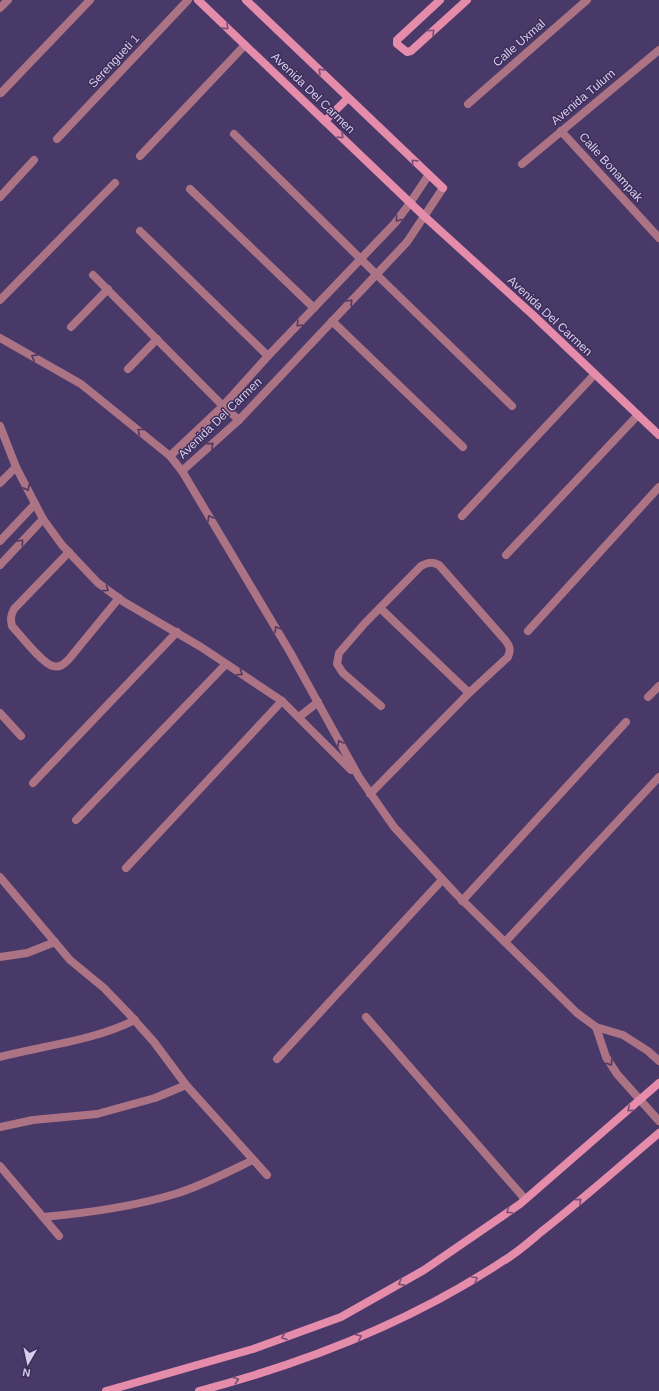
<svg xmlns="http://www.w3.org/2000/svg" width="659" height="1391" font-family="Arial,sans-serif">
<rect width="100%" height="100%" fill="#493968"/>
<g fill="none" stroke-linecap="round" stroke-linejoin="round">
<!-- street -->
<g stroke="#ac7385" stroke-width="8">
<path d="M0,8L8,0"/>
<path d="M1,93L90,0"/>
<path d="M468,104L587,0"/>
<path d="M561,131L659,238"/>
<path d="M234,134L376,274L512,406"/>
<path d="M57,139L188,0"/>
<path d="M140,156L245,45"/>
<path d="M522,164L659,50"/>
<path d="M190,189L314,308"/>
<path d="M0,197L34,160"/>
<path d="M140,231L268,356"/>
<path d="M93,275L223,406L239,420"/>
<path d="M0,300L115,183"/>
<path d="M332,321L463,447"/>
<path d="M71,327L108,289"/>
<path d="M0,338L81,384L170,456L182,471L290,652L359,777L394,827L456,894L577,1013L596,1027L623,1035L648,1051L659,1061"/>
<path d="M128,369L157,339"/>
<path d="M0,426L16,467L43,519L62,545L98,583L124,602L201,647L282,701L351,770"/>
<path d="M170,456L223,406L268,356L395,223L410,203L428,176"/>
<path d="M182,471L239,420L407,242L443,188"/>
<path d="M0,483L16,467"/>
<path d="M462,516L595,374"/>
<path d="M0,541L35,504"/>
<path d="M69,552L14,609C11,615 10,619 12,626C20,635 43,664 53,666C60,668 64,664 69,659L119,598"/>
<path d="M506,555L638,415"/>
<path d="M0,565L43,519"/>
<path d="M380,608L469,693"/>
<path d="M528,631L659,487"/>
<path d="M648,697L659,686"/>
<path d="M0,713L21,736"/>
<path d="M299,717L318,702"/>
<path d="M33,783L177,632"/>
<path d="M370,794L469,693L508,657C511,650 510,646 505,640L439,565C432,562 428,562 421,566L365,623L339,653L337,664L343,673L381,706"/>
<path d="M76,820L226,664"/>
<path d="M126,868L282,701"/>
<path d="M0,877L70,960L104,988L129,1014L154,1042L186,1085L267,1175"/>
<path d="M462,901L626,722"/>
<path d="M505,942L659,777"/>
<path d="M0,957L27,953L55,942"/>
<path d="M366,1017L525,1199"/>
<path d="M596,1027L606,1057L617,1074L659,1121"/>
<path d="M0,1057C45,1045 93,1041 135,1020"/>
<path d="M277,1059L442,880"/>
<path d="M0,1127L33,1120L97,1114L155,1098L186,1085"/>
<path d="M0,1166L59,1236"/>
<path d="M43,1217C88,1213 132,1207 175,1194C202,1186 228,1172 253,1160"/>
</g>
<!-- secondary -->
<g stroke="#e58caa" stroke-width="8">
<path d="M198,0L424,216L533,315L659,435"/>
<path d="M246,0L443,188"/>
<path d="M440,0L397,40V44L407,52L411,51L467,0"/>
<path d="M325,121L348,98"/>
<path d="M106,1391L253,1349L341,1317L424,1270L520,1204L659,1083"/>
<path d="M199,1391C305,1363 411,1322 503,1261C517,1253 529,1242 541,1232C582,1200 620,1166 659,1133"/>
</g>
</g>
<!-- one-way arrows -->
<defs><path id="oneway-chevron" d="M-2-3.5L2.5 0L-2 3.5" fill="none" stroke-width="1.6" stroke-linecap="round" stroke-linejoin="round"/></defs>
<g stroke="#794f77">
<use href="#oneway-chevron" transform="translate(226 27) rotate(44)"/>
<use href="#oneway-chevron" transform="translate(432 32) rotate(-43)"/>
<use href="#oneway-chevron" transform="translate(321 71) rotate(-136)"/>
<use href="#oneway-chevron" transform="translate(341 136) rotate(44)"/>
<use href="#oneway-chevron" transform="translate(414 162) rotate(-136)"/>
<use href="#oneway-chevron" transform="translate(630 1109) rotate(139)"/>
<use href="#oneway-chevron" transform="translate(579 1201) rotate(-41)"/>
<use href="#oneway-chevron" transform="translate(509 1211) rotate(145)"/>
<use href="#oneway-chevron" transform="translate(475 1279) rotate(-31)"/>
<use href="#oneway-chevron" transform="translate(401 1283) rotate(151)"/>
<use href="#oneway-chevron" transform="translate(284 1337) rotate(160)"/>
<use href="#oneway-chevron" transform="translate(359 1337) rotate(-24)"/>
<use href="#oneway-chevron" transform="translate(236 1380) rotate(-18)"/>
</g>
<g stroke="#4f3862">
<use href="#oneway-chevron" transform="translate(398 219) rotate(128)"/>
<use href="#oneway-chevron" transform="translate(350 302) rotate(-47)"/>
<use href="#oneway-chevron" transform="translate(299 324) rotate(134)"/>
<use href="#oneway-chevron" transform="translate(34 357) rotate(-151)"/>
<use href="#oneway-chevron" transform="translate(140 431) rotate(-141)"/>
<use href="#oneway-chevron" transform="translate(211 445) rotate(-42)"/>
<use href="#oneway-chevron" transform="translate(27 488) rotate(63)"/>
<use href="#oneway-chevron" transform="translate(210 518) rotate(-121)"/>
<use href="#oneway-chevron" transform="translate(21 542) rotate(-47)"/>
<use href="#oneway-chevron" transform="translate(106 589) rotate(36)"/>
<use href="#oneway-chevron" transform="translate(277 629) rotate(-121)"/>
<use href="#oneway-chevron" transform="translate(240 673) rotate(34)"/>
<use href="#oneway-chevron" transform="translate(340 743) rotate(-118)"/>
<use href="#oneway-chevron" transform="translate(610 1063) rotate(56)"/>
</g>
<g text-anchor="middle" stroke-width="3" stroke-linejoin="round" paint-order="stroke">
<!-- street labels -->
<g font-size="12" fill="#d6ceea" stroke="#3f2e5c">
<text transform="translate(519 43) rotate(-41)" y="4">Calle Uxmal</text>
<text transform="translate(114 61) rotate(-47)" y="4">Serengueti 1</text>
<text transform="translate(313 93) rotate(44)" y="4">Avenida Del Carmen</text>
<text transform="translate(583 97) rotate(-40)" y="4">Avenida Tulum</text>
<text transform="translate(611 167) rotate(48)" y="4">Calle Bonampak</text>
<text transform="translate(550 316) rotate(43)" y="4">Avenida Del Carmen</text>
<text transform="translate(220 418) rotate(-44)" y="4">Avenida Del Carmen</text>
</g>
</g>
<!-- north arrow -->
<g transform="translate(28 1363) rotate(189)" stroke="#3f2e5c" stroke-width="3" paint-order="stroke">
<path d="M0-3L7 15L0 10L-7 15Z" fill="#d6ceea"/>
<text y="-6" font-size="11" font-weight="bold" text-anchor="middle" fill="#d6ceea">N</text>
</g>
</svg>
